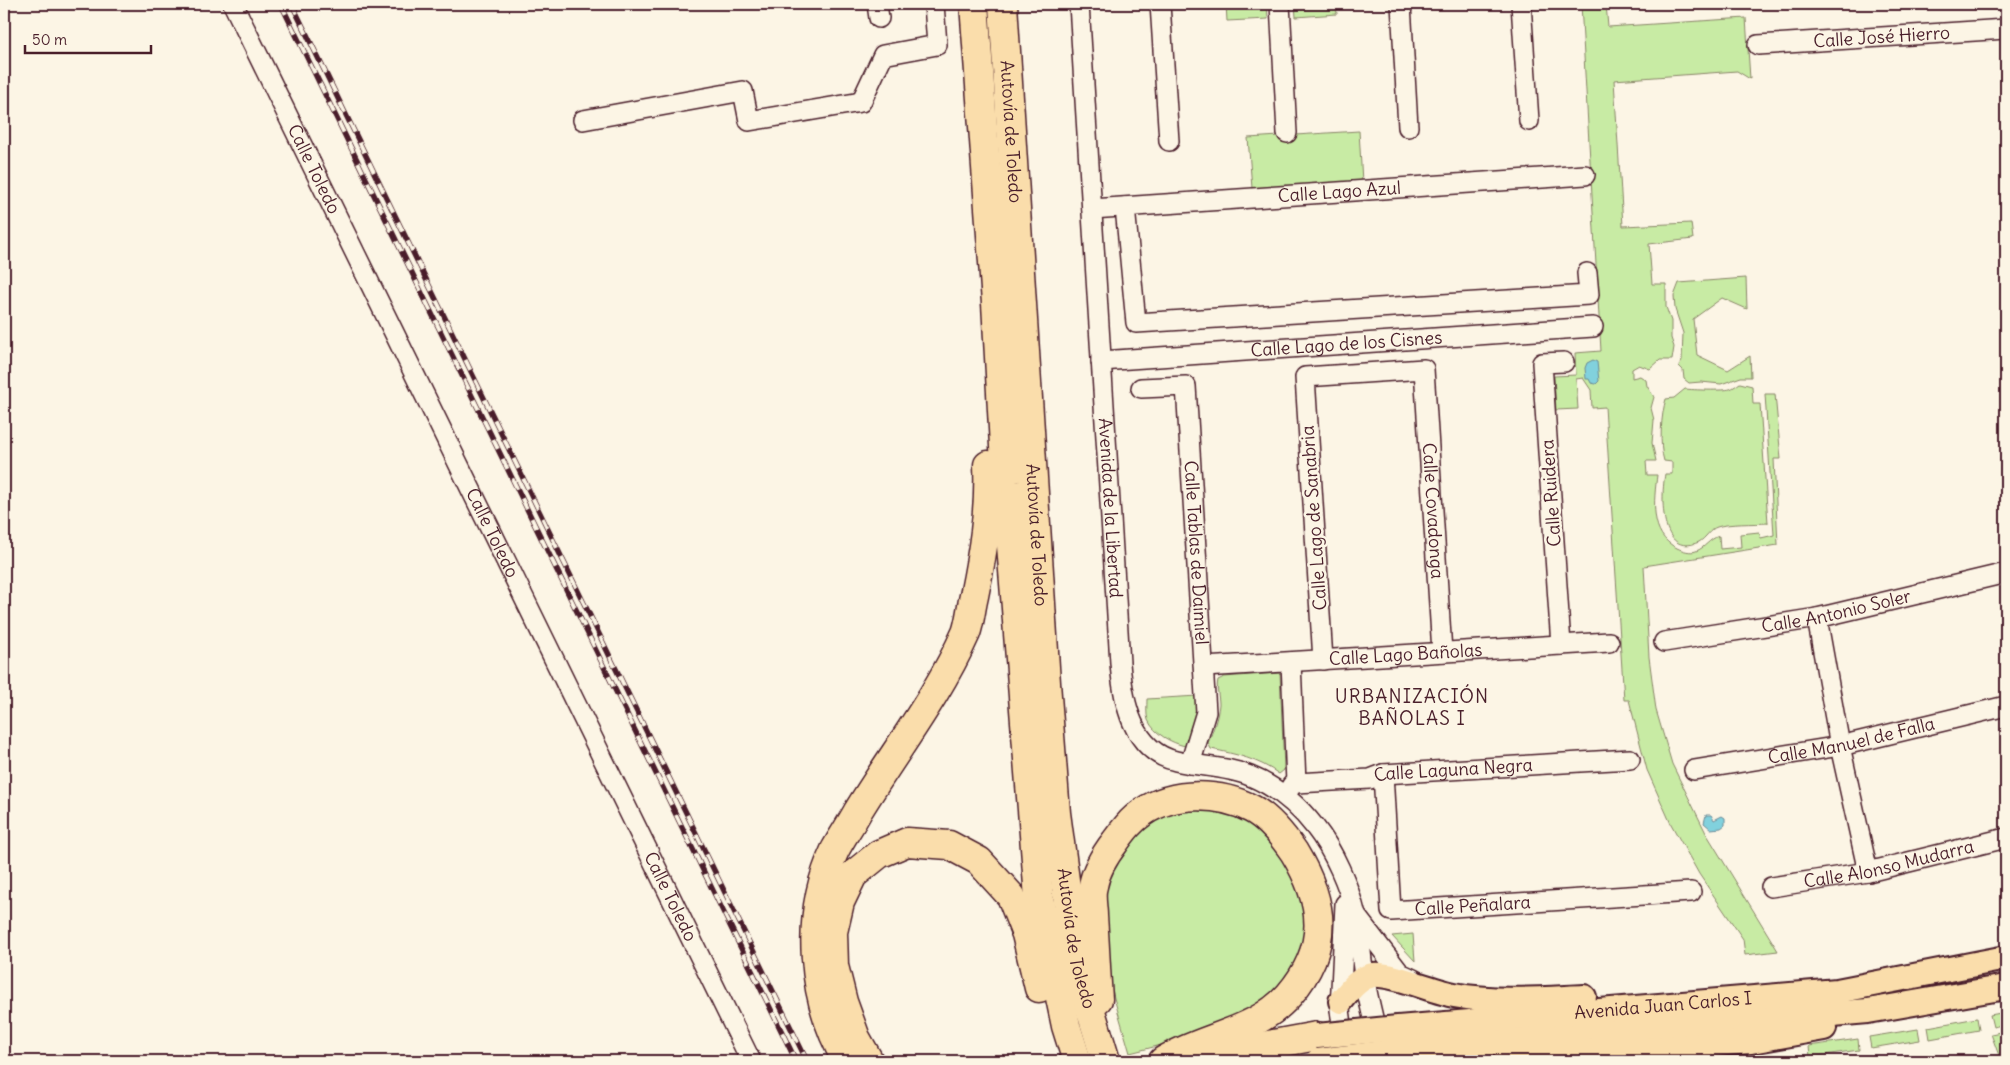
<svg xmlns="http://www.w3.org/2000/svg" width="2010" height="1065" font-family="Delius,sans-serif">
<rect width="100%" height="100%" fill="#fcf5e5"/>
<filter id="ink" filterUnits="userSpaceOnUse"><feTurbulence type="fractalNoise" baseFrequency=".02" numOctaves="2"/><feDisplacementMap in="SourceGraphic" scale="10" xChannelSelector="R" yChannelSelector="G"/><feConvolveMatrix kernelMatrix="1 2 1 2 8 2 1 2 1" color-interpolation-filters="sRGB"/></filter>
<g filter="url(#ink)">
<!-- green -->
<g fill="#c8eba4" stroke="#898568">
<path d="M1226,4H1267L1268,19L1227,21Z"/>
<path d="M1295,4H1336L1337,14L1296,17Z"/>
<path d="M1581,4H1606L1608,27L1746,18L1750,79L1737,71L1614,80L1623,226L1691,223L1693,239L1649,244L1652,284H1666V307L1671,321V338L1674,347L1672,360H1660L1650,369L1639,365L1632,369V378L1640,376L1646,380L1647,386L1654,397L1651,408L1654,420L1652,443L1656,461H1646L1647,475H1657C1654,500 1649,535 1677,548C1683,551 1691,553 1696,551C1705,548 1709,539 1719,536L1720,549L1741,547L1740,534L1759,532L1761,538L1774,535L1765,394H1775L1781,459H1774L1778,545L1644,566L1649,657L1656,710L1672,764L1706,833L1778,951L1745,955L1743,939L1699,874L1671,824L1647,770L1629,700H1624L1605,407L1592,408L1591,390L1583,378L1576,379L1578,409L1556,410L1554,376L1576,375L1575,353L1601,351Z"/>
<path d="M1359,131L1362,182L1252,188L1248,138Z"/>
<path d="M1746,278L1747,309L1722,298L1693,319L1697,355L1728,370L1750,356L1751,377H1741L1721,384L1701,382L1689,383L1684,379L1683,370L1679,366L1682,360L1683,333L1675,309L1674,296L1679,283Z"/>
<path d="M1740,383L1752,386L1753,404H1760L1768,523C1754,524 1728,523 1717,527C1710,529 1706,538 1699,542C1659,559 1661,496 1665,474H1672V462L1664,461C1659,445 1661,415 1666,399L1674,398L1685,389C1693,390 1723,391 1730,389C1733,388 1737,385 1740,383Z"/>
<path d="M1280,673L1284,770L1279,774C1258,759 1236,754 1211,749L1208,743C1213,730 1218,718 1219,704C1219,696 1216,688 1218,680L1224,677Z"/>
<path d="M1198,696L1196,713L1185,746C1172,743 1154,734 1148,720C1146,714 1147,706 1147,699Z"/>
<path d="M1213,806L1256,824L1282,851L1304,888L1309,944L1272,1001L1216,1031L1130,1053L1114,998L1104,951L1103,882L1134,831L1168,811Z"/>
<path d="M1413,934L1415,961L1392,936Z"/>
<path d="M2006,1012V1024L1993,1027L1990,1015Z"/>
<path d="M1977,1018L1979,1030L1930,1039L1928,1027Z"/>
<path d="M1918,1029L1920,1040L1871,1048L1869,1037Z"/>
<path d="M2005,1031L2006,1033V1061H2001L1991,1034Z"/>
<path d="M1858,1039L1859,1050L1810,1057L1809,1046Z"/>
</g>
<!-- water -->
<g fill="#81d1dd" stroke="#6b8a96">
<path d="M1593,360L1597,362L1599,381L1596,384L1591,383L1589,379H1586L1585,368L1587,363Z"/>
<path d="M1706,815H1711L1714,820L1722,816L1725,818V825L1721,828L1711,829L1704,823Z"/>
</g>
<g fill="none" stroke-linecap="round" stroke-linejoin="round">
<defs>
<g id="minor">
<path id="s1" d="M233,4L751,1061"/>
<path d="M877,4L879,18"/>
<path id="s2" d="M1079,4L1120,663C1123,701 1132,751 1176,761C1201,767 1226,766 1250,776C1277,787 1298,805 1315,827C1334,851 1349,886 1356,916C1360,936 1361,956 1364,976C1368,999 1374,1021 1379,1043"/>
<path d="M1160,4L1169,141"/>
<path d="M1280,4L1287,133"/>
<path d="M1401,4L1408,127"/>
<path d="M1521,4L1529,121"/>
<path id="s3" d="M1758,45L2006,29"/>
<path d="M583,120L743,91L749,121L861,102L883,55L937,45L934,4"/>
<path d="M1125,207L1136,323L1589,295L1587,273"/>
<path id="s4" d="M1092,209L1585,175"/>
<path id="s5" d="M1101,361L1593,327"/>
<path id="s6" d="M1141,388L1186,386L1206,712L1190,764"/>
<path d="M1817,618L1840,746L1868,872"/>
<path id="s7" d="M1664,642L1817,618L2006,573"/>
<path d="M1561,645L1542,363L1564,362"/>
<path id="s8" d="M1323,660L1305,377L1424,369L1442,652"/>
<path d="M1291,662L1296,783"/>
<path id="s9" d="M1204,667L1609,642"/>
<path id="s10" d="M1694,770L1840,746L2006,706"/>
<path id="s11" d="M1383,774L1391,911L1691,892"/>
<path id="s12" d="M1285,796L1292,785L1296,783L1370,779L1383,774L1630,759"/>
<path id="s13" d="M1771,887L1868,872L2006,838"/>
<path d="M1357,917L1400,973L1413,979"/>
<path d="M1345,1046L1340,1010L1345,904"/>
</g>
<g id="major">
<path d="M1341,1001C1350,990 1358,978 1373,975C1392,973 1433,991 1454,995C1497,1003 1541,999 1584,997"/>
<path id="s14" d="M1398,1028L1837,991L2006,958"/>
<path d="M1399,1051L1868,1011L2006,987"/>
<path d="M1506,1061L1553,1052L1655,1049L1751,1041L1824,1028"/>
</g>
<g id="highway">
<path d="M974,4L996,303L1006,482L1039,898L1066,1026L1077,1061"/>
<path id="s15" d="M1003,4L1046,683L1056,813L1076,962L1106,1061"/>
<path d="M1098,999C1096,971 1095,944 1093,916C1093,907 1090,895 1093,886C1096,869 1105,855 1115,842C1123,831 1131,820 1143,812C1174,791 1220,792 1252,809C1269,818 1283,836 1294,852C1325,903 1330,947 1289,995C1256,1033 1203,1036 1163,1061"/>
<path d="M1203,1057L1317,1036"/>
<path d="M847,1061C811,999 804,916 835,850C842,837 851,824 858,811C894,752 938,696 966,633C970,622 971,608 974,596C983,552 990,509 988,465"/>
<path d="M869,1061L856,1038L843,1002L834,966L833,932L840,902L853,875L879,854L907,842L949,845L979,861L1011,896L1026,934L1039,988"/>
</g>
</defs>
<!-- minor casing -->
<use href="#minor" stroke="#4a1f2b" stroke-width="22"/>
<!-- major casing -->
<use href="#major" stroke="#4a1f2b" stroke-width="28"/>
<!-- highway casing -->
<use href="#highway" stroke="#4a1f2b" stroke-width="31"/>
<!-- minor -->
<use href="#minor" stroke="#fcf5e5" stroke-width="19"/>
<!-- major -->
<use href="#major" stroke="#faddab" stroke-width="24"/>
<!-- highway -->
<use href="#highway" stroke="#faddab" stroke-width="28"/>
<defs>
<g id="rail">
<path d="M281,4L796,1061"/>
<path d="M292,4L807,1061"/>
</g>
</defs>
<!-- rail casing -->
<use href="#rail" stroke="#4a1f2b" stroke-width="5.5"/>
<!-- rail -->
<use href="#rail" stroke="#fcf5e5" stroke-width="4" stroke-dasharray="11" stroke-linecap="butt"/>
<defs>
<g id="major-bridge">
<path d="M1317,1036L1398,1028"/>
<path d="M1318,1061L1399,1051"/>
</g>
</defs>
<!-- major-bridge casing -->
<use href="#major-bridge" stroke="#4a1f2b" stroke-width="28" stroke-linecap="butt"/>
<!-- major-bridge -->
<use href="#major-bridge" stroke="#faddab" stroke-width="24"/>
</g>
</g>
<g text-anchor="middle" stroke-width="5" stroke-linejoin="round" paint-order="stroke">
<!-- street labels -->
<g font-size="18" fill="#4a1f2b" stroke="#fcf5e5">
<text dy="6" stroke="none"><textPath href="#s3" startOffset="124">Calle José Hierro</textPath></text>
<text dy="6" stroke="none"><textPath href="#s15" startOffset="128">Autovía de Toledo</textPath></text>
<text dy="6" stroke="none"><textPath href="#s1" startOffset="184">Calle Toledo</textPath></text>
<text dy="6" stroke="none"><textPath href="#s4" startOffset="248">Calle Lago Azul</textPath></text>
<text dy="6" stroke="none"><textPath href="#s5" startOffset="246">Calle Lago de los Cisnes</textPath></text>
<text transform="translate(1551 493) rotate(-94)" y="6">Calle Ruidera</text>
<text dy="6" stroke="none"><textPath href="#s2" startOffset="505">Avenida de la Libertad</textPath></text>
<text dy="6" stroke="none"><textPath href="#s8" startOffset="545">Calle Covadonga</textPath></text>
<text transform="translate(1314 518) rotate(-94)" y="6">Calle Lago de Sanabria</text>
<text dy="6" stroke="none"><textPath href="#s1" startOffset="589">Calle Toledo</textPath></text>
<text dy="6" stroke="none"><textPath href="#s15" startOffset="532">Autovía de Toledo</textPath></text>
<text dy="6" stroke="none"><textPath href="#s6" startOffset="212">Calle Tablas de Daimiel</textPath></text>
<text dy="6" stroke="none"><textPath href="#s7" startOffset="175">Calle Antonio Soler</textPath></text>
<text dy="6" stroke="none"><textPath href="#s9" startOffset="202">Calle Lago Bañolas</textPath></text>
<text dy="6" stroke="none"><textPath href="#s10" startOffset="160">Calle Manuel de Falla</textPath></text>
<text dy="6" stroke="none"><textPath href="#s12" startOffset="176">Calle Laguna Negra</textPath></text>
<text dy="6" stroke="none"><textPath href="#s13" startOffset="120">Calle Alonso Mudarra</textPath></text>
<text dy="6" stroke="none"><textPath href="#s1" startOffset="994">Calle Toledo</textPath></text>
<text dy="6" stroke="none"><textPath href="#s11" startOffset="219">Calle Peñalara</textPath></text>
<text dy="6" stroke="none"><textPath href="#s15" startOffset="938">Autovía de Toledo</textPath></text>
<text dy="6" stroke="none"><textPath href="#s14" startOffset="266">Avenida Juan Carlos I</textPath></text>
</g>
<!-- neighbourhood labels -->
<g font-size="19" letter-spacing="1" fill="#4a1f2b" stroke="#fcf5e5">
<text x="1412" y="703">URBANIZACIÓN<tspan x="1412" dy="22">BAÑOLAS I</tspan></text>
</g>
</g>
<!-- margin -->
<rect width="2010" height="1065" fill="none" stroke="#fcf5e5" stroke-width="20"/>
<rect x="10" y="10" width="1990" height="1045" fill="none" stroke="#4a1f2b" stroke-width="2" filter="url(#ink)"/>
<!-- scale -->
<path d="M25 45v8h126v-8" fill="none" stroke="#4a1f2b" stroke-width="2.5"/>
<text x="32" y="45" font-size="15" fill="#4a1f2b" stroke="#fcf5e5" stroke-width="4" paint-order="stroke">50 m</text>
</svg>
